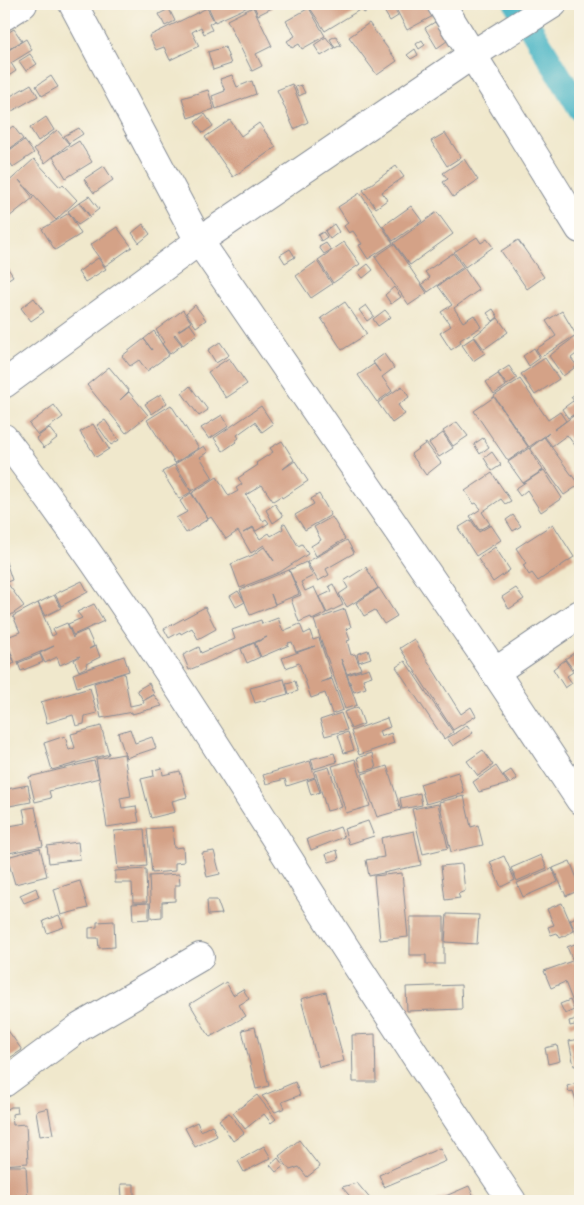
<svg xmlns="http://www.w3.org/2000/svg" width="584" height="1205" font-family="Itim,sans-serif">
<rect width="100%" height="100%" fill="#fbf7ec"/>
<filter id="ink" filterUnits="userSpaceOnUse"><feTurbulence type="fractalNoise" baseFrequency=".02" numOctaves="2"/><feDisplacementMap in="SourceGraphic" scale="10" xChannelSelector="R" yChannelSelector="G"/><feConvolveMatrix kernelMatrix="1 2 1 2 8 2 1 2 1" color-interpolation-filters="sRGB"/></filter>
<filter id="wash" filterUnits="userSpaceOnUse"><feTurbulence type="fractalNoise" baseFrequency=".0096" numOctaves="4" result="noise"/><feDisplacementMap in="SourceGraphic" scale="20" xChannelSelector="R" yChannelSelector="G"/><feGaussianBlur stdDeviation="1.12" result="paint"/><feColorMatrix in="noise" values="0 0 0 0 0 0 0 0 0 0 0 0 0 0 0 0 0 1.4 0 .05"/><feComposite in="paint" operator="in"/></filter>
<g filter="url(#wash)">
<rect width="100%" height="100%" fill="#f0e8cc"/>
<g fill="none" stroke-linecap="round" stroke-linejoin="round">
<!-- canal -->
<path stroke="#49b5c5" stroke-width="24" d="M516,4L580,109"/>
</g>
<g id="blocks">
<!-- building -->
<g fill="#d4a287">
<path d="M207,4H249L250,6L215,22Z"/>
<path d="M253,4H270L272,8L258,15Z"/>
<path d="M317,4H358L361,9L325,31L310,8Z"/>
<path d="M370,4L372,8L364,13L362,9Z"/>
<path d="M380,4H392L398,16L390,21Z"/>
<path d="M403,4H427L433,16L407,30L395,7Z"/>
<path d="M253,7L272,46L256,54L262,66L252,71L227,20Z"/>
<path d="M207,8L214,21L209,24L212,30L204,34L201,27L192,32L199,46L170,60L164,47L156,50L149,36Z"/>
<path d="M309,8L325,36L302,49L299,44L292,48L287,41L295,36L286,21Z"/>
<path d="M169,9L175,21L165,26L159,14Z"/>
<path d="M435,22L447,41L437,48L425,28Z"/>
<path d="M369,23L397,61L377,75L349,37Z"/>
<path d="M14,29L22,41L4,52V35Z"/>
<path d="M336,36L341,45L335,48L330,39Z"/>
<path d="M326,37L334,48L321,56L314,45Z"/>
<path d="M26,39L32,50L11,63L16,71L4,79V53Z"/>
<path d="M422,40L425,45L419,49L416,44Z"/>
<path d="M225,47L231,64L213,70L208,52Z"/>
<path d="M415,49L418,55L411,59L407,55Z"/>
<path d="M30,54L37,64L26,71L19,61Z"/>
<path d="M232,75L237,87L252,81L256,94L216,109L212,96L225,91L220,79Z"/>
<path d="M51,76L58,87L42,96L36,86Z"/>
<path d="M4,83L10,94L4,98Z"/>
<path d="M31,84L38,96L7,114L4,108V100Z"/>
<path d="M292,84L308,122L294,129L277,90Z"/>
<path d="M301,85L305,93L299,96L295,87Z"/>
<path d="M208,90L214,109L188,118L182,98Z"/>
<path d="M205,114L213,126L203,133L195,122Z"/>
<path d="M46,117L54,130L38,141L30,128Z"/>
<path d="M230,120L241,136L259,123L276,147L233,177L205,137Z"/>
<path d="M13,126L23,139L4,153V133Z"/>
<path d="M79,128L83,134L69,143L64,136Z"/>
<path d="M57,130L69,144L45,163L34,149Z"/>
<path d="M445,133L461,157L447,166L431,141Z"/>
<path d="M24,140L34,153L13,167L4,154Z"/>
<path d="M79,141L92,162L66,178L53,157Z"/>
<path d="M34,159L60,187L63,185L77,200L56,220L19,180L33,198L4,221V186Z"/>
<path d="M464,159L478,180L453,197L443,182L448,179L443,173Z"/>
<path d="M104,166L113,180L94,193L84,179Z"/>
<path d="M396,166L404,177L382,192L387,200L376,208L363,190Z"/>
<path d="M360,193L393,243L368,259L359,245L362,244L353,231L349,233L344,226L348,223L338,207Z"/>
<path d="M89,196L99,209L90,216L80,202Z"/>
<path d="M79,203L90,217L78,225L68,211Z"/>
<path d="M411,206L422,221L393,241L383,226Z"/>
<path d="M437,212L453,234L410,265L394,243Z"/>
<path d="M69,213L81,234L55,250L42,229Z"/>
<path d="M143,224L150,234L139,243L132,233Z"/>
<path d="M334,224L339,232L330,239L325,231Z"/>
<path d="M117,227L132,247L105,266L90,245Z"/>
<path d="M323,232L327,237L321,241L318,235Z"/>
<path d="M477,237L481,243L487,239L493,247L465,267L454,252Z"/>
<path d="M518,240L544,277L527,289L501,251Z"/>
<path d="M344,242L360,264L333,283L318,260Z"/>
<path d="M326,243L331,250L324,254L319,247Z"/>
<path d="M394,244L427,293L409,305L375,257Z"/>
<path d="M290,249L295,257L285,263L280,255Z"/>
<path d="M453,253L463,267L428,292L422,284L430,278L425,272Z"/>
<path d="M98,258L106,269L85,282L78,272Z"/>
<path d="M317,261L332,284L311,298L296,276Z"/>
<path d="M368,264L373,270L363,278L358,272Z"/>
<path d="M7,267L13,276L4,282V270Z"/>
<path d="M464,268L479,290L454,308L463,322L474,315L481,327L460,340L461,343L451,350L440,333L451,326L441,312L452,305L438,286Z"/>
<path d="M394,287L401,297L391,304L385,295Z"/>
<path d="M34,298L44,312L31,321L21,308Z"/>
<path d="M345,302L367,334L342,350L321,318Z"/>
<path d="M195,305L206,320L196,327L186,313Z"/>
<path d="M366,305L374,316L367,321L359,310Z"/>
<path d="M493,309L498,317L493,321L487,313Z"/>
<path d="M183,310L191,322L178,331L190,324L197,334L183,345L175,334L174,335L182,345L170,354L162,344L164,342L156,330Z"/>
<path d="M385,310L391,317L378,326L373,319Z"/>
<path d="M562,311L576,335L541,357L536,349L556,336L546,321Z"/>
<path d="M498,318L508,332L484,349L474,336Z"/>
<path d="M154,331L169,355L147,371L139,360L130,366L122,356L144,339L152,350L144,339Z"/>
<path d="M576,336L580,342V351L571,358L577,366L563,376L549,356Z"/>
<path d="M474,337L485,353L473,361L462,345Z"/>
<path d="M220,342L229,355L216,363L208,350Z"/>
<path d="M534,348L540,358L529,366L523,356Z"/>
<path d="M384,354L394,368L382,377L392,391L377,402L358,375L374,364L380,372L373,362Z"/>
<path d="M229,358L247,384L226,398L208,372Z"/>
<path d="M545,358L559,379L535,395L521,374Z"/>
<path d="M509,366L517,378L507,385L498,373Z"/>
<path d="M109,367L129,391L120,400L129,392L148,415L126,433L87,385Z"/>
<path d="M498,374L506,386L494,394L486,382Z"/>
<path d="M520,379L548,420L560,412L566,421L554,430L580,411V446L577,448L567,435L552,446L545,437L549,433L529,447L494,396Z"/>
<path d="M190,386L208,410L199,416L182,393Z"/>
<path d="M402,386L409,397L398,405L405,414L392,423L378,403Z"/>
<path d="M580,390V409L571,397Z"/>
<path d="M161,394L167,403L152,414L145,404Z"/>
<path d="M494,397L528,447L508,461L474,411Z"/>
<path d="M573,401L580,411L568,418L562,409Z"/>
<path d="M54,405L63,417L38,435L29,424Z"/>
<path d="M171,405L199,448L175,463L147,420Z"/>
<path d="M261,406L273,424L262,432L255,422L237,435L239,438L235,441L236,442L223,451L214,438Z"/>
<path d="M222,415L229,426L209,439L201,428Z"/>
<path d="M105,420L119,440L111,445L97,425Z"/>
<path d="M457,422L468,436L453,446L443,431Z"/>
<path d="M93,424L109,449L96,457L80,432Z"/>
<path d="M49,428L57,438L44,448L36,438Z"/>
<path d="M443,433L453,448L439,457L429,443Z"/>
<path d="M544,437L579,485L564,495L530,448Z"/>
<path d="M483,438L489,447L480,454L474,444Z"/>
<path d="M282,441L294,460L283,469L295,461L308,481L282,498L281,496L273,501L262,485L246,495L263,521L266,519L269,523L256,531L253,527L243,533L253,528L260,539L269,533L271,536L283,529L282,525L285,523L298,546L302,544L308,554L280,572L240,588L231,564L253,555L264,547L274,561L264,545L251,553L238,531L226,539L211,517L208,519L192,493L217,477L229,496L238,491L236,488L242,484L238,478L258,465L256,463L273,452L270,448Z"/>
<path d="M426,443L441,463L426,475L411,454Z"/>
<path d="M204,446L208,452L200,457L213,478L192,491L175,464Z"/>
<path d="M529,448L543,470L523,483L508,462Z"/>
<path d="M492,452L501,465L492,471L484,458Z"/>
<path d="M174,465L191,492L179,499L162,472Z"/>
<path d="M544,470L562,498L541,512L527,490L520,496L515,489Z"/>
<path d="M492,473L511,501L505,504L501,499L482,512L490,524L479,530L470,516L481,509L476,503L474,504L465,491Z"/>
<path d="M191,493L208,519L186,533L176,518L187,512L180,501Z"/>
<path d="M319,494L331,515L305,530L295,515L314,504L311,499Z"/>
<path d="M275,504L283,516L273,523L266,510Z"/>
<path d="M513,515L521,526L513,531L506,520Z"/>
<path d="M332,517L345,539L316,556L311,546L321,540L314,527Z"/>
<path d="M471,520L479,532L491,525L501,540L476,556L458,528Z"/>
<path d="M553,524L574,557L538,581L532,573L529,575L523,565L526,563L516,548Z"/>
<path d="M347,540L354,553L326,569L329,575L318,581L307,562Z"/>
<path d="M495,547L510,570L493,582L478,559Z"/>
<path d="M4,556L12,580L4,583Z"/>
<path d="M306,562L313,576L301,582L305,591L314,587L326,613L312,620L311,617L299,622L291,599L301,595L289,570Z"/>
<path d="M366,567L378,588L347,607L339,594L348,588L344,581Z"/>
<path d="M289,570L299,594L275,604L271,594L275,605L250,615L240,590Z"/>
<path d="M82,581L88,592L61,606L55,594Z"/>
<path d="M8,584L24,606L4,620V587Z"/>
<path d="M333,584L343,605L327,613L319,597L332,591L329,586Z"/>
<path d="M379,588L397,616L384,624L375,610L364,616L356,603Z"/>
<path d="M516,588L524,599L509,609L502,597Z"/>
<path d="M238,591L245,602L236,607L230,596Z"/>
<path d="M54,595L61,608L45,616L38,603Z"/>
<path d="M38,603L52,636L56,634L53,629L67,623L73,638V636L87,630L94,646L89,649L96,646L100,657L86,664L87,667L79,671L74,660L80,656L60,665L57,657L45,663L40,653L54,646L15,663L5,638L20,632L13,616Z"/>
<path d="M94,604L104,621L73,635L68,624L82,618L77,612Z"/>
<path d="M205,607L216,629L198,639L192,628L181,634L180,632L169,638L164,629Z"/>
<path d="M345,609L351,627L346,629L350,640L347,641L351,655L355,654L361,669L347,674L341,659L357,705L345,709L314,620Z"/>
<path d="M278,618L283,631L300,624L304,634L310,631L313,640L319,638L332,678L321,682L332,679L343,710L332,714L325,693L311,698L299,663L286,668L282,658L315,646L296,652L292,642L288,643L289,645L261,657L255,643L267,637L189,670L183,655L199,647L201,653L235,639L232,630L261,620L262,624Z"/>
<path d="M414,639L461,714L471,707L476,716L453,730L400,648Z"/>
<path d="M254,643L260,657L247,663L241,649Z"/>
<path d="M580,649V664L573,669L565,659Z"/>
<path d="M368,650L371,658L359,662L357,654Z"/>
<path d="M9,651L15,663L4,668V653Z"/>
<path d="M40,654L43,662L21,671L18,663Z"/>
<path d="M124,656L129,671L77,687L73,674Z"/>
<path d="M565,660L573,672L567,676L572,683L565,688L553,669Z"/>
<path d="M405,661L453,732L444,739L396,667Z"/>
<path d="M369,668L372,676L363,679L366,688L354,692L347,675Z"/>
<path d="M124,673L130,706L144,703L143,701L154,695L162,706L132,714V712L101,718L94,683Z"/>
<path d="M284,679L288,694L255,703L250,688Z"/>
<path d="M295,681L298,691L289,694L286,683Z"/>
<path d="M149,683L154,694L143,700L137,690Z"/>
<path d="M90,688L97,713L85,716L84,724L76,726L73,715L47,723L41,702Z"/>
<path d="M358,707L364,724L351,729L344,712Z"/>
<path d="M341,713L347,730L325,736L320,720Z"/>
<path d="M387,718L390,727L379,731L381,737L391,733L394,743L359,755L351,731Z"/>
<path d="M467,725L473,733L453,746L447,738L454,734H455V733Z"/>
<path d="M101,726L109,754L52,770L44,743L65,736L69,750L75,748L71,734Z"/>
<path d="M130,729L135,743L152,737L156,748L126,758L118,733Z"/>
<path d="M348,732L354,750L344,753L338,735Z"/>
<path d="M483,750L493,765L478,776L467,761Z"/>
<path d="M334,753L337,762L314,769L311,759Z"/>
<path d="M372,753L376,768L362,772L357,758Z"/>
<path d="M124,754L131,796L120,798L122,808L136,806L139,822L107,827L96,759Z"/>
<path d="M355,759L370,806L346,813L332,766Z"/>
<path d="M94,761L99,778L49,791L51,798L35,802L29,777Z"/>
<path d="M310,761L315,777L287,786L285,779L266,784L263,775Z"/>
<path d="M387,766L401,810L377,817L362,774Z"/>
<path d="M496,766L508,784L479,792L473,782Z"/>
<path d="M329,767L342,807L327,811L315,771Z"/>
<path d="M162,768L163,775L180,771L187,797L172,801L175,812L151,818L141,779L154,776L153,770Z"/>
<path d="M511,770L517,779L510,784L503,775Z"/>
<path d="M458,772L464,793L426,804L420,784Z"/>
<path d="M4,778L7,789L28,785L31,802L4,807Z"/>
<path d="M315,778L320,792L311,795L307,781Z"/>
<path d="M420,793L422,805L402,809L400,798Z"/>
<path d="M464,796L471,827L478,825L483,845L451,852L439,802Z"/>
<path d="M438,804L448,848L423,854L412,809Z"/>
<path d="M35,807L43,846L4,854V827L26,823L23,809Z"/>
<path d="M368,821L374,836L349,844L344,829Z"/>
<path d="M172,827L174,848L183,847L184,862L175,863V871L152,873L147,829Z"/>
<path d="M340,827L344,837L311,850L307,839Z"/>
<path d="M144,829L147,866L118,869L114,831Z"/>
<path d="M414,831L421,865L369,876L366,860L384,857L381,838Z"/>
<path d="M78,842L80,859L49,863L47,846Z"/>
<path d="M40,848L47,876L15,884L7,857Z"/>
<path d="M337,850L339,859L329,862L326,854Z"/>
<path d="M214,851L220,874L207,877L202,853Z"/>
<path d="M541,855L547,868L517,881L511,868Z"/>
<path d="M504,856L515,880L501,887L490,862Z"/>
<path d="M570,861L580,886V890L566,896L553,868Z"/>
<path d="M462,864L465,891L458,894L460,898L445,900L441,866Z"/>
<path d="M552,868L558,882L523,897L517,883Z"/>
<path d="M146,869L147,902H133L132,883H115V871Z"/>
<path d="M402,873L408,937L380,940L374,876Z"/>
<path d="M179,874L180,885H175V901L162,902V917L151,918L149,876Z"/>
<path d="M80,881L88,908L61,915L54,889Z"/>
<path d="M36,888L39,897L24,903L20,895Z"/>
<path d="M207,900H217L222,914L208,915Z"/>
<path d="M149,903V919L133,920L132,904Z"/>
<path d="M562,903L574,931L560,938L557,933L551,935L548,927L554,925L547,909Z"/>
<path d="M447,914L479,915L477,944L445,942Z"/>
<path d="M59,915L64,927L47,933L43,921Z"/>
<path d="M580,915V958L573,961L567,947L580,942L570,920Z"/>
<path d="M410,917H444V964H426V955H410Z"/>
<path d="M114,921L115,947L99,948L98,938H89V928L97,927V922Z"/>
<path d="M580,959V1014L578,1015L565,982L551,988L544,971L572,961L576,970L573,963Z"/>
<path d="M226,982L233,995L243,989L249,999L239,1005L246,1016L210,1037L190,1004Z"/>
<path d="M461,985L462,1009L407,1011L406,987Z"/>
<path d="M326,992L344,1061L319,1067L301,999Z"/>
<path d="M570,1000L574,1010L565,1014L560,1004Z"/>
<path d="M577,1019L579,1024L570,1026L569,1021Z"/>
<path d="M4,1025L22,1050L5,1061L4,1059Z"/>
<path d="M255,1027L269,1086L256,1089L242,1030Z"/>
<path d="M375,1034L376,1082H353L352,1035Z"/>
<path d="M580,1039V1065L574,1066L569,1041Z"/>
<path d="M557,1045L560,1061L548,1064L545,1048Z"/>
<path d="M295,1082L300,1095L282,1102L285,1108L275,1112L262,1096Z"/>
<path d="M577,1083L580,1089V1113L573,1091L569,1092L567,1086Z"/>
<path d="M257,1095L276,1119L271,1123L264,1114L245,1129L233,1113Z"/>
<path d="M11,1107H17L18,1113L12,1114L13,1125L26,1124L28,1163L4,1165V1111Z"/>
<path d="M48,1108L53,1134L40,1136L36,1111Z"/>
<path d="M229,1113L244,1133L233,1141L219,1120Z"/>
<path d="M197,1122L201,1131L212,1125L217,1136L195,1147L185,1128Z"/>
<path d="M299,1140L320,1167L307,1177L299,1167L290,1170L279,1156Z"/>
<path d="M264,1146L271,1158L244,1172L238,1161Z"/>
<path d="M440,1148L446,1161L384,1187L379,1175Z"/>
<path d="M278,1158L284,1166L276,1172L270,1165Z"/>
<path d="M4,1166H26L28,1201H4Z"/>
<path d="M357,1183L372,1201H354L342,1187Z"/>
<path d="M121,1184H134V1197L122,1198Z"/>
<path d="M469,1186L476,1201H434Z"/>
</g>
</g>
</g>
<g filter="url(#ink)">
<use href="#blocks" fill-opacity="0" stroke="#868c95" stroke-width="1"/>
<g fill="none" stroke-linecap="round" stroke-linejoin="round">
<defs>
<g id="street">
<path d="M441,4L580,229"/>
<path d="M553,4L472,55L199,241L495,672L580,800"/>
<path d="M4,16L23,4"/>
<path d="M4,384L199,241L73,4"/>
<path d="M4,438C109,575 202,723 295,869C366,981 438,1091 512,1201"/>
<path d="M495,672L580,614"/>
<path d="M4,1083L80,1027L200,957"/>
</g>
</defs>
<!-- street casing -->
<use href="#street" stroke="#868c95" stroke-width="30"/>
<!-- street -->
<use href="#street" stroke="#fff" stroke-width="28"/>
</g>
</g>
<!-- margin -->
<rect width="584" height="1205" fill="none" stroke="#fbf7ec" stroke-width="20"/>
</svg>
